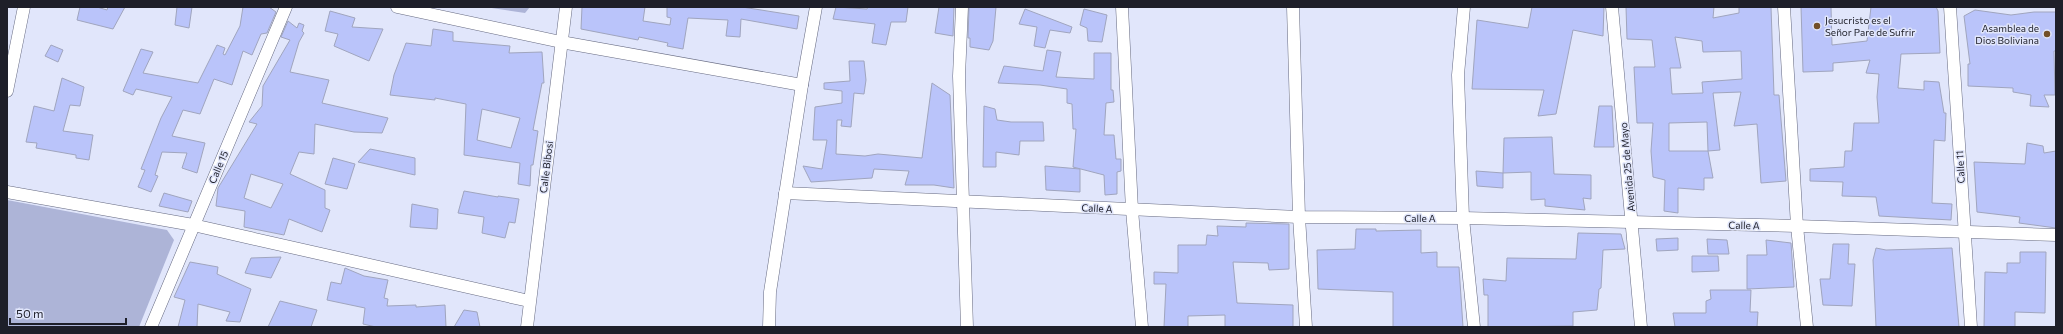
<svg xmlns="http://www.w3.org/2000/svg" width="2063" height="334" font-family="Commissioner,sans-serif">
<rect width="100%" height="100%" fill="#e1e6fb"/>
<!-- green -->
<g fill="#adb4d7">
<path d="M485,7H530L525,13Z"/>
<path d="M7,200L167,230L174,240L139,327H7Z"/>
</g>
<!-- building -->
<g fill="#bac4fa" stroke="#a0a5be" fill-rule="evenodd">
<path d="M80,7H97L107,10L108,7H125L113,29L77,20Z"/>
<path d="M177,7H192L189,28L175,25Z"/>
<path d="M243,7H269L276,12L267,33L261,34L252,55L243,51L232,85L214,79L200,114L183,110L172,136L205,143L197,173L182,168L187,153L162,152L155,175L158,176L151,192L138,187L145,170L141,169L161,118L172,97L136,89L133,95L123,91L141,49L153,52L143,73L198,83L217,45L225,48L223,54L225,55L240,26Z"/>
<path d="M582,7H645L643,21L670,25L671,18L667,17V7H742L799,16L797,29L741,19L740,37L726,36L728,20L688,18L683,49L667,46L668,43L639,37L638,40L581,29Z"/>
<path d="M836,7L867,9L868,7H908L906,22H891L886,45L872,43L875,24L833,19Z"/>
<path d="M939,7H954L953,36L935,33Z"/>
<path d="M969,7H996L993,41L989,50L970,47V38H968Z"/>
<path d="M1532,7H1604L1603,36L1573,30L1556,114L1538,116L1544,90L1472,89L1477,20L1528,28Z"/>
<path d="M1626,7H1714L1713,18L1739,13V7H1771L1774,95H1779L1786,181L1761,183L1757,124L1734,126L1741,92L1713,93L1720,150L1708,151L1707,122L1669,123V151H1708L1713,178H1704V190L1678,188V213L1664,211L1665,180L1653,177L1651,151L1653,123H1637L1634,67H1655L1652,40L1627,39ZM1675,37L1702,41L1703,52L1741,51L1742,79L1702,82L1703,93L1672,94L1670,68H1681Z"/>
<path d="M1801,7H1831L1832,45L1867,41L1871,7H1936L1938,11L1940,53L1901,54L1898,88L1924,90V81L1939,82L1944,113H1946L1945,141L1934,140L1932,203L1952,204L1951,220L1879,216L1876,197L1842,196L1843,182L1810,181V169L1844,167L1845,151H1852L1854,123H1879L1877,97L1879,74L1866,73L1870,60L1833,63V71L1803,72Z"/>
<path d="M1025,9L1072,27L1070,33L1050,30L1045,48L1034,46L1037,27L1019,24Z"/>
<path d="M1084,9L1107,15L1102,42L1088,41L1087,28L1080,25Z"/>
<path d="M1975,10L2011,15L2034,12H2056V51H2054L2055,95H2044L2049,107L2030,106L2031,95L2013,92V88L1968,86V64H1970L1964,16Z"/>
<path d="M330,11L355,18L352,27L383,29L369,61L334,46L338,34L325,31Z"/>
<path d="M288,21L297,28L299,23L304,25L302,31L304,33L299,42L290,72L329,80L322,103L388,118L382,133L354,132L315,124L314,154L299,152L290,174L325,190V208L330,210L322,232L289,219L284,235L244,227L245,211L216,206L218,188L257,124L249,122L262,106L263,86L290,40L281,37ZM251,174L283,184L271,208L244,198Z"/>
<path d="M433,29L453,32V41L510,46L509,53L542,52L544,83H542L533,130L538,131L533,165H531L530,186L518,184L520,163L464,155L466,104L435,98V100L390,95L394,75L406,43L431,46ZM482,109L520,118L511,148L477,140Z"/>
<path d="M51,45L63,50L58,62L45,56Z"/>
<path d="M1047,50L1061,52L1056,77L1094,79V53H1111V90H1113L1114,102L1106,103L1104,135H1114L1116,159H1121V171L1117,172V194L1105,195L1104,175L1073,167L1076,129H1073L1072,104L1067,103V89L1040,85L998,83L1004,66L1043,71Z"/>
<path d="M849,61H864L866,80L864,94L854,93L851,127L841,126L842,120H837L836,154L865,156L878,154L922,158L932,83L950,95L954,188L934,185H905L909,171L874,169L872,178L811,182L803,166L822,169L827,140H813L815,107L842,103V91L824,89V83L850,81Z"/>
<path d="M62,78L84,87L80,106L70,105L63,131L93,135L89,160L76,158V155L36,148L37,143L26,142L34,106L54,111Z"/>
<path d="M984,106L995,109L997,120L1011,122H1043L1044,141H1020L1019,155L996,152V167H983Z"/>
<path d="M1599,106H1612L1614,147H1594Z"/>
<path d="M1552,137L1554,174L1591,175V199L1583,198L1585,210L1545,206V199L1531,200V172L1503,173L1504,138Z"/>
<path d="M2027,143L2043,146L2044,153L2056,151V228L2019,223L2020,217L1977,212L1974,162L2025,164Z"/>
<path d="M370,149L415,158V175L358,162Z"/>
<path d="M333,158L355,164L347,189L325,184Z"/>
<path d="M1045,166L1080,169V192L1046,190Z"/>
<path d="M1476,171L1503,173V188L1477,186Z"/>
<path d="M464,191L498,197V196L519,199L515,223L509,222L505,238L482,233L484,217L458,213Z"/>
<path d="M164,193L192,201L188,212L159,206Z"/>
<path d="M412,204L438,209L437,229L410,227Z"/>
<path d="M1246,223L1289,224V269L1269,270L1268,263L1233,262L1237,303L1293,305V327H1225V315L1188,316V327H1164L1166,284H1154V272L1178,273V245H1206L1207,235L1218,236L1217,226L1246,227Z"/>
<path d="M1356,229H1376V231L1421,230V253L1437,252V267H1459L1463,327H1393V292L1318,289L1317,250L1355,249Z"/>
<path d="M1578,233L1621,234L1625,249L1603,250L1601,288L1599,289L1597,310L1573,312V326L1488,327V295H1484L1483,279L1506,281L1507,258L1576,259Z"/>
<path d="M1678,238V250L1657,251L1656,239Z"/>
<path d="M1707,239L1727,240L1729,254H1708Z"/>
<path d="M1766,240L1791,243L1794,287L1747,289V255H1767Z"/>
<path d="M1833,244H1849L1848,264H1855L1852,306L1823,305L1820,279H1830Z"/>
<path d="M1876,248L1886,250L1952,248L1959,327H1876L1873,260Z"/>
<path d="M2020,252H2046L2045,313L2015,312V327H1984L1985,272L2007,273V263H2020Z"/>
<path d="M1692,256H1718L1719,271L1692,272Z"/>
<path d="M281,257L271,278L245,273L251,258Z"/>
<path d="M190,262L218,267L217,274L251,289L240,322L226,321L230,312L198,304L197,327H178L185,300L174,297Z"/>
<path d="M345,268L364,276L388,280L384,298L388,299L387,306L416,305V307L445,305L446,327H376L363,324L365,308L327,300L331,282L341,284Z"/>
<path d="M1710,290H1751L1750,312H1758L1757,327H1675L1673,313H1706V301L1711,299Z"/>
<path d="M280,301L317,310L311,327H268Z"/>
<path d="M464,310L477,312L480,327H454Z"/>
</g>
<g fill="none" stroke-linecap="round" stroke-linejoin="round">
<defs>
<g id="street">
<path d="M397,7L561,42L802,85"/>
<path d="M962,7L959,76L967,327"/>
<path d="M1122,7L1132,210L1142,327"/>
<path d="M1293,7L1299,217L1306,327"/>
<path d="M1464,7L1458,75L1463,218L1474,327"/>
<path d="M1612,7L1641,327"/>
<path d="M1784,7L1797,226L1807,327"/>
<path d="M1950,7L1971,327"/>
<path d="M7,91L24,7"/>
<path d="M7,192L193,225L529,301"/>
<path d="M785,193L1299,217L1463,218L1797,226L2056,235"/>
<path d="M151,327L286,7"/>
<path d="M527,327L566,7"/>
<path d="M769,327L770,292L802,85L816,7"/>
</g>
</defs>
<!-- street casing -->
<use href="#street" stroke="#666a81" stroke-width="13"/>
<!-- street -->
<use href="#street" stroke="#fff" stroke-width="12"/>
</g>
<!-- markers -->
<g fill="#724f28" stroke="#e1e6fb" stroke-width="1.5">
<circle cx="1817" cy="26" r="4"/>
<circle cx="2047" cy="34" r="4"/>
</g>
<g text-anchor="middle" stroke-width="3" stroke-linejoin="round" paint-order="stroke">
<!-- poi labels -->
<g font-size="10" fill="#1e1f29" stroke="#e1e6fb" text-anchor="start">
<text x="1825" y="24">Jesucristo es el<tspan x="1825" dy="12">Señor Pare de Sufrir</tspan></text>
<text x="2039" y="32" text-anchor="end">Asamblea de<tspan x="2039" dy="12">Dios Boliviana</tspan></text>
</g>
<!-- street labels -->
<g font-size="10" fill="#1e1f29" stroke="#e1e6fb">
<text transform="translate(218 167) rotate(-67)" y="4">Calle 15</text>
<text transform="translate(546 167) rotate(-83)" y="4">Calle Bibosi</text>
<text transform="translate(1627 167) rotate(-95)" y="4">Avenida 25 de Mayo</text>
<text transform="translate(1960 167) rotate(-93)" y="4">Calle 11</text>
<text transform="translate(1097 208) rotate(3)" y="4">Calle A</text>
<text x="1420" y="222">Calle A</text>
<text transform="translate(1744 225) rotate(1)" y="4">Calle A</text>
</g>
</g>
<!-- border -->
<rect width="2063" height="334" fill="none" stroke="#1e1f29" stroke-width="16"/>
<!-- scale -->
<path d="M10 318v6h116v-6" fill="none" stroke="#1e1f29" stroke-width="2"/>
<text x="16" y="318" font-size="12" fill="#1e1f29" stroke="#e1e6fb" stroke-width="3" paint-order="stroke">50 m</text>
</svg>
